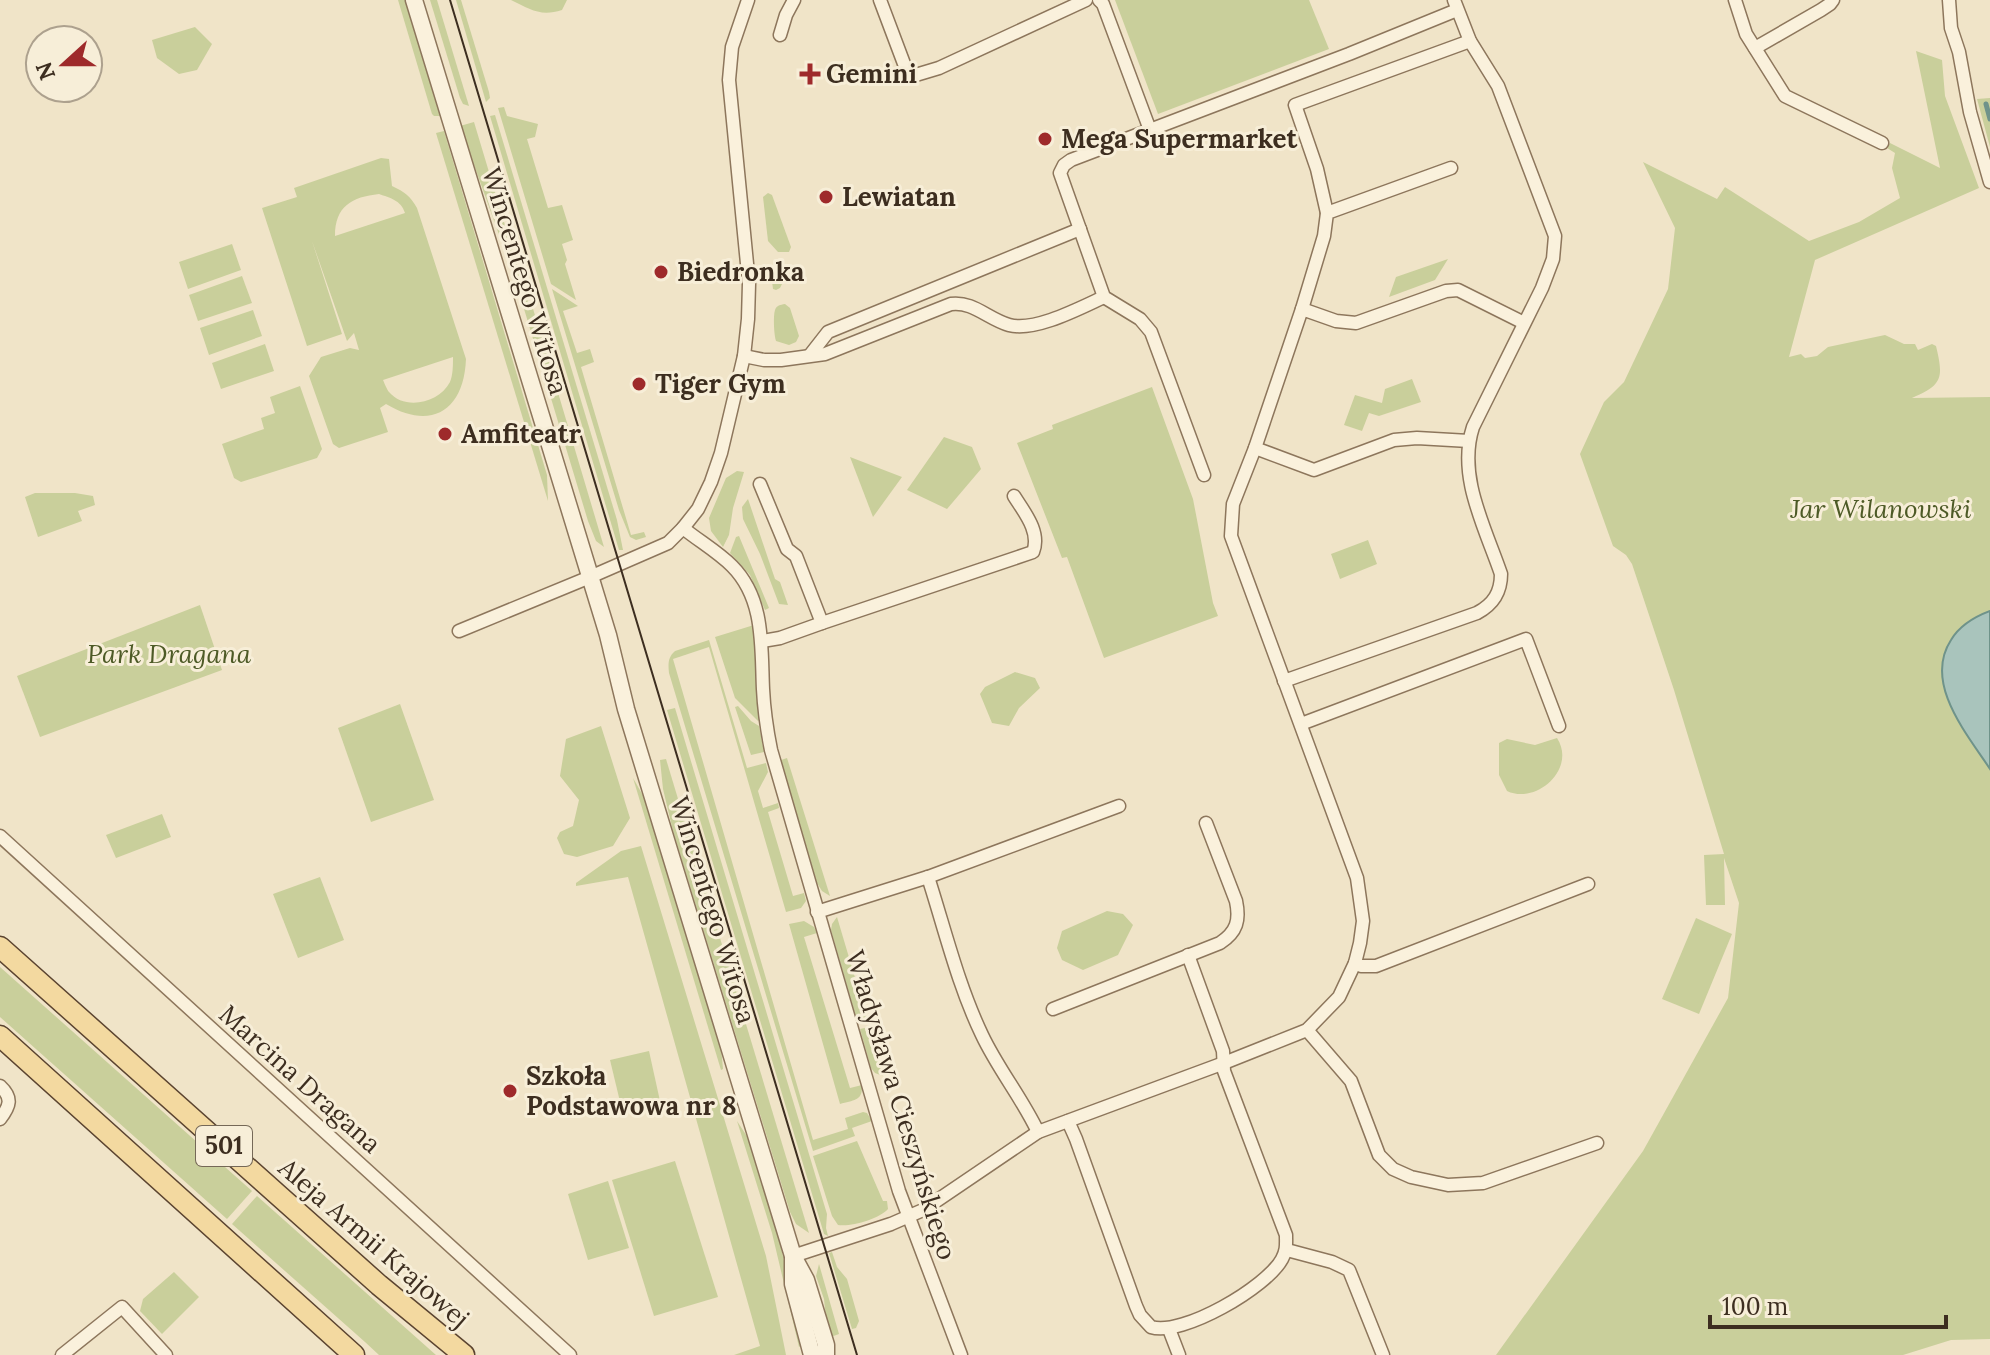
<svg xmlns="http://www.w3.org/2000/svg" width="1990" height="1355" font-family="Lora,serif">
<rect width="100%" height="100%" fill="#f0e4c8"/>
<!-- green -->
<g fill="#c9cf9b" fill-rule="evenodd">
<path d="M398,0H405L440,116H434L432,114Z"/>
<path d="M430,0H437L469,106L463,104L460,98Z"/>
<path d="M456,0H461L489,92L490,98L486,102Z"/>
<path d="M511,0H567L562,10C540,17 530,9 511,0Z"/>
<path d="M1115,0H1309L1329,49L1158,114Z"/>
<path d="M195,27L212,44L197,70L179,74L157,58L152,40Z"/>
<path d="M1916,51L1942,60L1945,96L1979,188L1815,260L1789,357L1801,354L1805,358L1817,356L1828,347L1885,335L1904,344H1915L1918,350L1932,344L1936,346C1944,379 1942,385 1912,398L1990,397V1339L1951,1340L1903,1355H1496L1643,1151L1728,998L1739,903L1724,858L1725,905H1706L1704,855L1724,854L1674,690L1632,564L1626,555L1613,546L1580,454L1604,402L1624,382L1668,289L1675,228L1643,162L1717,199L1725,187L1809,241L1859,222L1900,198L1892,168L1895,153L1887,148L1890,143L1940,168Z"/>
<path d="M1990,98V147L1977,99Z"/>
<path d="M504,107L507,116L538,124L535,137L527,139L548,208L562,205L573,240L562,244L567,260L565,264L576,300L551,284L498,108Z"/>
<path d="M495,115L617,520L623,550H619L490,116Z"/>
<path d="M474,122L528,302H531L604,547L596,541L588,521L515,279L460,126Z"/>
<path d="M444,131L547,475L548,501L436,133Z"/>
<path d="M381,158L389,159L392,186C405,192 410,196 417,208L466,359C464,411 431,431 386,404L380,408L388,432L339,448L333,444L309,376L321,357L350,348L359,350L354,333L347,341L312,241L342,334L307,346L262,208L297,197L294,188ZM379,194C390,198 401,200 405,213L335,236C335,206 352,197 379,194ZM453,357C453,365 453,375 450,382C439,403 405,411 389,392C387,390 384,382 383,380Z"/>
<path d="M768,193L772,195L791,247L789,252H778L768,241L763,197Z"/>
<path d="M232,244L241,270L188,289L179,262Z"/>
<path d="M1448,259L1435,280L1389,297L1396,277Z"/>
<path d="M780,267L786,268L788,272L780,288L776,290L773,289L771,273Z"/>
<path d="M242,276L252,303L198,321L189,295Z"/>
<path d="M552,289L578,306L563,311L577,353L590,349L594,362L581,367L631,535L644,532L646,537L636,540L630,537L619,510Z"/>
<path d="M785,304L790,308L799,336L796,342L789,345L776,341C774,335 773,316 775,310C777,305 780,305 785,304Z"/>
<path d="M253,310L262,336L209,355L200,328Z"/>
<path d="M265,344L274,371L221,389L212,363Z"/>
<path d="M1412,379L1421,402L1379,416L1369,413L1362,431L1344,425L1355,395L1382,403L1385,389Z"/>
<path d="M300,386L322,449L317,458L241,482L234,478L222,444L264,429L261,418L275,413L270,397Z"/>
<path d="M1152,387L1193,499L1213,603L1218,616L1104,658L1067,557L1062,558L1017,443L1053,429L1052,425Z"/>
<path d="M944,437L972,447L981,469L947,509L907,490Z"/>
<path d="M850,457L902,477L873,517Z"/>
<path d="M737,471L744,472L733,508L729,535L723,547L711,531L709,518L726,478Z"/>
<path d="M35,493H75L93,496L95,505L78,511L82,521L38,537L25,497Z"/>
<path d="M748,499L775,579L780,582L788,605L779,604L760,554L743,519L742,507Z"/>
<path d="M739,536L769,608L765,610L750,575L730,553L736,537Z"/>
<path d="M1368,540L1377,564L1340,579L1331,554Z"/>
<path d="M200,605L222,670L40,737L17,676Z"/>
<path d="M754,625L756,685L759,720L758,721L735,698L715,637Z"/>
<path d="M709,640L747,768L766,763L768,772L758,791L763,808L778,803L779,808L768,812L793,896L804,893L806,901L801,908L786,912L709,647L673,659L813,1140L848,1129L845,1118L863,1112L867,1113L872,1121L852,1128L855,1136L813,1151L669,673C668,664 668,657 675,651Z"/>
<path d="M1015,672L1035,678L1040,688L1019,708L1009,726L992,723L980,694L985,687Z"/>
<path d="M400,704L434,800L371,822L338,728Z"/>
<path d="M738,706L751,721L759,726L764,752L751,755L735,707Z"/>
<path d="M675,708L827,1214L826,1228L828,1236L824,1234L667,710Z"/>
<path d="M601,726L630,818L613,846L577,857L564,854L557,838L560,832L573,826L579,800L560,776L566,739Z"/>
<path d="M1557,738C1577,769 1536,805 1507,791L1499,775V743L1507,739L1535,745Z"/>
<path d="M787,758L830,896L822,891L817,883L781,760Z"/>
<path d="M666,759L809,1233L796,1224L790,1212L673,831L663,789L660,760Z"/>
<path d="M633,778L645,799L721,1047L723,1069L721,1070Z"/>
<path d="M162,814L171,837L116,858L106,835Z"/>
<path d="M641,846L766,1256L786,1355H734L760,1346L628,877L576,886V883L621,851Z"/>
<path d="M320,877L344,940L298,958L273,894Z"/>
<path d="M1107,911L1123,914L1133,925L1118,955L1083,970L1062,960L1057,948L1062,931Z"/>
<path d="M837,917L867,1018L857,1021L831,930L832,924Z"/>
<path d="M1696,918L1732,934L1699,1014L1662,999Z"/>
<path d="M804,921L814,927L817,933L804,937L850,1088L862,1085C863,1101 854,1100 840,1104L789,924Z"/>
<path d="M0,967L252,1191L227,1219L0,1017Z"/>
<path d="M869,1027L883,1076L875,1073L871,1068L860,1029Z"/>
<path d="M649,1051L660,1101L622,1110L610,1060Z"/>
<path d="M737,1121L750,1141L778,1234L803,1345L799,1347L772,1233Z"/>
<path d="M857,1141L883,1201H887L888,1209C879,1219 852,1227 838,1225L832,1216L813,1156Z"/>
<path d="M675,1161L718,1297L654,1316L612,1180Z"/>
<path d="M608,1181L629,1248L588,1260L568,1194Z"/>
<path d="M257,1196L436,1355H379L365,1342L232,1224Z"/>
<path d="M832,1252L837,1267L847,1279L859,1321L856,1328L852,1329L829,1253Z"/>
<path d="M819,1264L839,1334L828,1338L824,1299L816,1276Z"/>
<path d="M174,1272L199,1297L162,1334L140,1311L143,1299Z"/>
</g>
<!-- water -->
<path fill="#a9c4bc" stroke="#6f938a" stroke-width="2" d="M1990,611V769C1967,734 1923,683 1951,640C1960,625 1974,617 1990,611Z"/>
<g fill="none" stroke-linecap="round" stroke-linejoin="round">
<!-- stream -->
<path stroke="#6f938a" stroke-width="5" d="M1986,104L1990,119"/>
<defs>
<g id="minor">
<path d="M880,0L909,77L939,68L1086,0"/>
<path d="M1099,0L1103,4L1150,130"/>
<path d="M1735,0L1746,34L1785,96L1882,143"/>
<path d="M1949,0L1951,28L1959,52L1970,112L1990,182"/>
<path d="M780,35L786,15L794,0"/>
<path d="M1755,48L1821,10L1830,4L1833,0"/>
<path d="M1327,213L1317,169L1295,105L1470,41"/>
<path d="M1302,309L1336,321L1356,323L1446,291L1458,290L1524,323"/>
<path d="M810,355L828,332L1080,229"/>
<path d="M744,356L764,360H781L825,354L951,304C973,301 988,319 1009,325C1035,332 1080,308 1104,297"/>
<path d="M1255,448L1314,470L1394,440L1417,438L1469,441"/>
<path d="M1204,475L1151,332L1140,319L1104,297L1060,173L1064,165L1071,160L1349,54L1457,10"/>
<path d="M760,484L787,549L796,556L822,623L780,638L762,641"/>
<path d="M683,528C699,541 718,552 732,566C765,599 761,647 763,689C764,710 767,730 771,750L899,1191L961,1355"/>
<path d="M822,623L1033,552C1041,532 1024,512 1014,496"/>
<path d="M459,631L590,577L668,543L683,528L698,509L711,482L721,453L744,356L748,319L749,284L729,80L732,47L748,0"/>
<path d="M1284,681L1477,613C1494,604 1501,592 1501,574C1485,527 1457,476 1473,427L1542,288L1553,259L1555,236L1498,86L1470,41L1454,0"/>
<path d="M1301,724L1526,639L1559,726"/>
<path d="M0,836L570,1355"/>
<path d="M928,877C945,930 958,985 982,1035C998,1069 1022,1098 1038,1132"/>
<path d="M817,912L928,877L1119,806"/>
<path d="M1355,963L1361,966H1376L1588,884"/>
<path d="M1053,1009L1220,943C1237,932 1240,920 1236,901L1206,823"/>
<path d="M1307,1030L1351,1081L1379,1155L1393,1169L1411,1177L1448,1185L1483,1183L1597,1143"/>
<path d="M0,1086C13,1098 10,1106 0,1119"/>
<path d="M1068,1121L1076,1139L1136,1306L1140,1315L1151,1327C1182,1337 1267,1287 1282,1259C1287,1250 1286,1244 1286,1235L1224,1071L1223,1051L1188,955"/>
<path d="M1287,1250L1332,1262L1349,1270L1383,1355"/>
<path d="M793,1256L891,1224L923,1210L1038,1132L1224,1063L1307,1030L1339,997L1355,963L1360,943L1363,921L1357,878L1231,536L1233,504L1255,448L1302,309L1324,236L1327,213L1451,168"/>
<path d="M1169,1329L1179,1355"/>
<path d="M62,1355L122,1307L166,1355"/>
</g>
<g id="tertiary">
<path d="M414,0L608,635L626,709L793,1256L806,1280L826,1345V1355"/>
<path d="M793,1257V1284L812,1355"/>
</g>
<g id="primary">
<path d="M0,947L379,1285L464,1355"/>
<path d="M0,1036L354,1355"/>
</g>
</defs>
<!-- minor casing -->
<use href="#minor" stroke="#8d765c" stroke-width="15"/>
<!-- tertiary casing -->
<use href="#tertiary" stroke="#8d765c" stroke-width="19"/>
<!-- primary casing -->
<use href="#primary" stroke="#5b4430" stroke-width="23"/>
<!-- minor -->
<use href="#minor" stroke="#faf1dc" stroke-width="12"/>
<!-- tertiary -->
<use href="#tertiary" stroke="#faf1dc" stroke-width="16"/>
<!-- primary -->
<use href="#primary" stroke="#f3d9a0" stroke-width="20"/>
<!-- tram -->
<path stroke="#3d2e20" stroke-width="2" d="M450,0L857,1355"/>
</g>
<!-- markers -->
<g fill="#9e2a2b" stroke="#f7eed8" stroke-width="3">
<path d="M806 62h8v8h8v8h-8v8h-8v-8h-8v-8h8z"/>
<circle cx="1045" cy="139" r="8"/>
<circle cx="826" cy="197" r="8"/>
<circle cx="661" cy="272" r="8"/>
<circle cx="639" cy="384" r="8"/>
<circle cx="445" cy="434" r="8"/>
<circle cx="510" cy="1091" r="8"/>
</g>
<g text-anchor="middle" stroke-width="6" stroke-linejoin="round" paint-order="stroke">
<!-- shield labels -->
<rect fill="#f7eed8" stroke="#756857" stroke-width="2" x="196" y="1126" width="56" height="40" rx="6"/>
<g font-size="24" font-weight="bold" fill="#3d2e20">
<text x="224" y="1154">501</text>
</g>
<!-- poi labels -->
<g font-size="26" font-weight="bold" fill="#3d2e20" stroke="#f7eed8" text-anchor="start">
<text x="826" y="83">Gemini</text>
<text x="1061" y="148">Mega Supermarket</text>
<text x="842" y="206">Lewiatan</text>
<text x="677" y="281">Biedronka</text>
<text x="655" y="393">Tiger Gym</text>
<text x="461" y="443">Amfiteatr</text>
<text x="526" y="1085">Szkoła<tspan x="526" dy="30">Podstawowa nr 8</tspan></text>
</g>
<!-- street labels -->
<g font-size="26" fill="#3d2e20" stroke="#f7eed8">
<text transform="translate(525 281) rotate(73)" y="9">Wincentego Witosa</text>
<text transform="translate(713 910) rotate(73)" y="9">Wincentego Witosa</text>
<text transform="translate(300 1079) rotate(42)" y="9">Marcina Dragana</text>
<text transform="translate(901 1105) rotate(73)" y="9">Władysława Cieszyńskiego</text>
<text transform="translate(374 1243) rotate(41)" y="9">Aleja Armii Krajowej</text>
</g>
<!-- park labels -->
<g font-size="26" font-style="italic" fill="#4d5a26" stroke="#f7eed8">
<text x="1881" y="518">Jar Wilanowski</text>
<text x="169" y="663">Park Dragana</text>
</g>
</g>
<!-- north arrow -->
<g transform="translate(64 64) rotate(249)"><circle r="38" fill="#f7eed8" stroke="#ada18e" stroke-width="2"/>
<path d="M0-6L14 30L0 20L-14 30Z" fill="#9e2a2b"/>
<text y="-12" font-size="22" font-weight="bold" text-anchor="middle" fill="#3d2e20">N</text>
</g>
<!-- scale -->
<path d="M1710 1315v12h236v-12" fill="none" stroke="#3d2e20" stroke-width="4"/>
<text x="1722" y="1315" font-size="24" fill="#3d2e20" stroke="#f7eed8" stroke-width="6" paint-order="stroke">100 m</text>
</svg>
